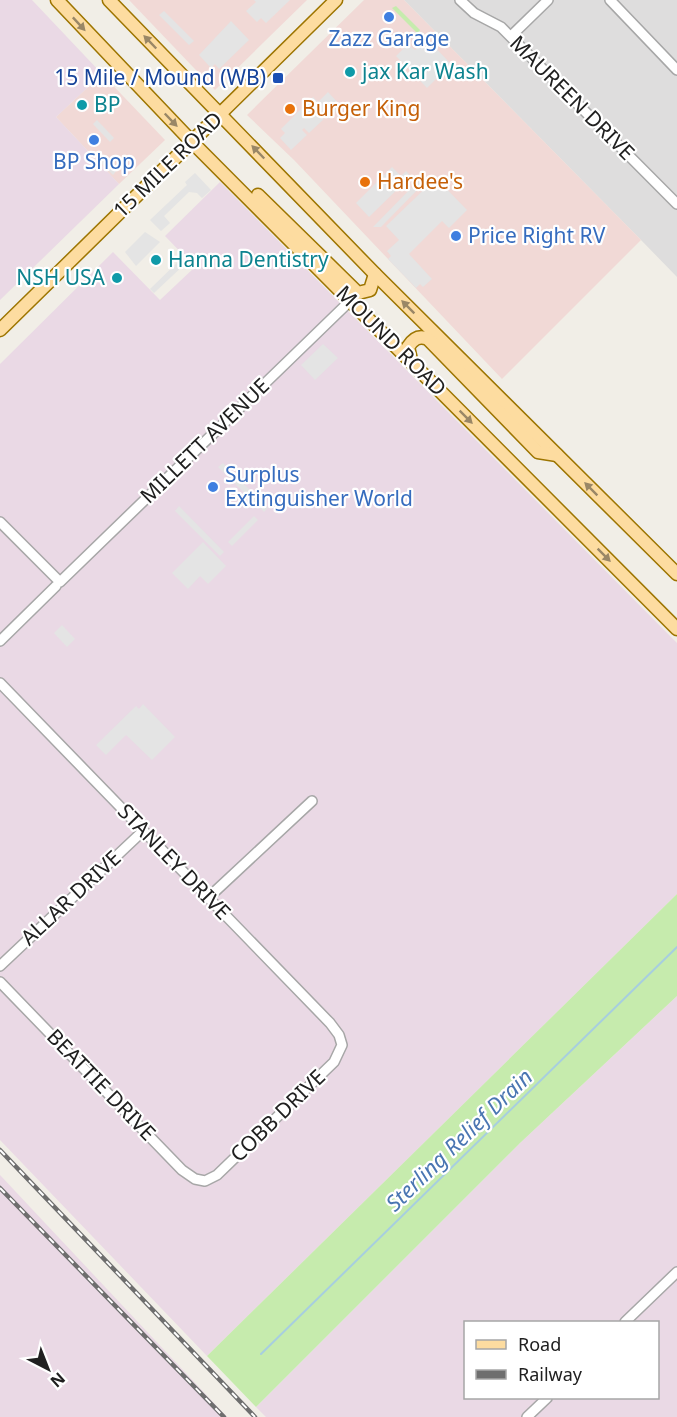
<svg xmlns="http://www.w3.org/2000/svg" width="677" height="1417" font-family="'Noto Sans',sans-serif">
<rect width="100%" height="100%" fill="#f1eee7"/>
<!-- residential -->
<path fill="#dedddd" d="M404,0H677V277L641,240Z"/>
<!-- commercial -->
<g fill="#f1d9d6">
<path d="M129,0H307L215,90Z"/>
<path d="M364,0H404L641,240L502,379L294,160L247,115Z"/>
<path d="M102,74L165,140L119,184L56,117Z"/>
</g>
<!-- industrial -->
<g fill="#ead9e5" fill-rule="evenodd">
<path d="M0,0H32L102,74L56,117L119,184L0,300Z"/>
<path d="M220,182L677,643V894L207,1356L0,1140V364L113,252L160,300L195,267L165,236Z"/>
<path d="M677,996V1417H266L256,1407L520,1143ZM466,1322H658V1398H466Z"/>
<path d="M0,1175L227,1417H0Z"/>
</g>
<!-- grass -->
<g fill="#c6ebad">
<path d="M396,6L420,30L418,34L392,8Z"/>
<path d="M677,894V996L520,1143L256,1407L207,1356Z"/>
</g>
<!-- parking -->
<g fill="#e4e4e4">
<path d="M254,0H290L266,23L261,18L257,22L246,11L256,2Z"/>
<path d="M164,11L194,41L189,45L159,15Z"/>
<path d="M231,21L249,40L219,69L215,64L211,68L199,55Z"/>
<path d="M427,39L451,64L427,88L396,56L408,44L415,50Z"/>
<path d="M328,92L341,106L329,119L321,112L319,114L324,119L309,133L304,128L302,130L307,135L291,150L280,138L285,133L281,129L313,97L318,102Z"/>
<path d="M97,120L114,138L110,142L93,124Z"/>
<path d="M100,152L117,170L113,175L95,157Z"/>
<path d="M392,167L401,176L406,171L411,176L369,217L356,203Z"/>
<path d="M195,173L211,190L202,198L197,193L189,192L164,216L170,223L161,231L150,220L187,185L185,182Z"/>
<path d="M436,178L467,210L449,228L442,221L409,254L432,279L423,287L420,284L416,288L388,259L391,256L387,251L399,240L386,226Z"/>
<path d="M419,180L426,181L381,227H373Z"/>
<path d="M145,232L160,242L136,266L125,252Z"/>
<path d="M183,257L187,262L154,293L150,289Z"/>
<path d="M323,344L338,358L315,380L301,365Z"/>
<path d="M223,463L268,508L264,512L218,467Z"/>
<path d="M179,506L224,552L220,556L175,511Z"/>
<path d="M254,516L258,520L232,546L228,542Z"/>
<path d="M203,542L226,566L208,584L200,576L188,589L172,573Z"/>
<path d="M62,625L75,639L67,647L54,633Z"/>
<path d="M143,704L175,737L152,760L126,735L106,755L96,745L136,706L139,709Z"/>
</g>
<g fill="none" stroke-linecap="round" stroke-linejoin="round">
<!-- stream -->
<path stroke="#a7cedf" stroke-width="2" d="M261,1354L677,947"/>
<defs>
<g id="minor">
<path d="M460,0L474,13L501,27L677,204"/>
<path d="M610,0L677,70"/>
<path d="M511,36L548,0"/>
<path d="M0,522L60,582L351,300"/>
<path d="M0,641L56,586"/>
<path d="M0,683L330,1023L339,1035L342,1045L334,1062L217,1175L205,1181L195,1179L182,1170L0,982"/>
<path d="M209,897L312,801"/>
<path d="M0,966L143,831"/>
<path d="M625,1322L677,1272"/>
<path d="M527,1417L547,1398"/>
</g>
<g id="major">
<path d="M57,0L192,142L677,629"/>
<path d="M109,0L375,274L677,574"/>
<path d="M258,195L358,293L370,290L375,274"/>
<path d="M0,330L336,0"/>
<path d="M411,360L408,347C413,339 419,335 428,339L538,452L557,455"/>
</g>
</defs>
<!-- minor casing -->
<use href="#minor" stroke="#a7a7a7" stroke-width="12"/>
<!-- major casing -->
<use href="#major" stroke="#9d7500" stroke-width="15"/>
<!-- minor -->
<use href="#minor" stroke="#fff" stroke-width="9"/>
<!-- major -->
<use href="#major" stroke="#fddca0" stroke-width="12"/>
<defs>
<g id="rail">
<path d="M0,1150L255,1417"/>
<path d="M0,1188L224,1417"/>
</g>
</defs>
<!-- rail casing -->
<use href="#rail" stroke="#6e6e6e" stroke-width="4.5"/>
<!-- rail -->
<use href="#rail" stroke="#fff" stroke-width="2" stroke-dasharray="7" stroke-linecap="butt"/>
</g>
<!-- one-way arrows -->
<defs><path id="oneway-solid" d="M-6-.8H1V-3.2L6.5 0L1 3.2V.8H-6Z" transform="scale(1.5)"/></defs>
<g fill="#9a8766">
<use href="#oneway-solid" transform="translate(79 24) rotate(47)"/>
<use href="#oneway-solid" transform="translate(150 42) rotate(-134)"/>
<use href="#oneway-solid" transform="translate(171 120) rotate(46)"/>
<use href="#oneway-solid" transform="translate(258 152) rotate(-134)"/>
<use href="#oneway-solid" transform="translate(408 307) rotate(-135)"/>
<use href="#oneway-solid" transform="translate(466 417) rotate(45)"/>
<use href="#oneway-solid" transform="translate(591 489) rotate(-135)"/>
<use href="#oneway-solid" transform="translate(604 555) rotate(45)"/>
</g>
<!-- markers -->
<g fill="#3f7fe0" stroke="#fff" stroke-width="2">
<circle cx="389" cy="17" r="6"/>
<circle cx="94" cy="140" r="6"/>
<circle cx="456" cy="236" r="6"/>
<circle cx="213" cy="487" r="6"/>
</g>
<g fill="#0f9aa8" stroke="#fff" stroke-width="2">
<circle cx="350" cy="72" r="6"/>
<circle cx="82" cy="105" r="6"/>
<circle cx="156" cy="260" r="6"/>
<circle cx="117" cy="278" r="6"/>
</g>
<rect fill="#1a4fb4" stroke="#fff" stroke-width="2" x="272" y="72" width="12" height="12" rx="3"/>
<g fill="#e8710a" stroke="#fff" stroke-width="2">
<circle cx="290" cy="109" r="6"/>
<circle cx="365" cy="182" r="6"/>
</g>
<g text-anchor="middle" stroke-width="4.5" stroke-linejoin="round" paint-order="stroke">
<!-- shop labels -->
<g font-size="21" fill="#366cbe" stroke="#fff">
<text x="389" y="46">Zazz Garage</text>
<text x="94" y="169">BP Shop</text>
<text x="468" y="243" text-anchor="start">Price Right RV</text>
<text x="225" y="482" text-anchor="start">Surplus<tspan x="225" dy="24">Extinguisher World</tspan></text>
</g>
<!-- culture labels -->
<g font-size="21" fill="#0d838f" stroke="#fff" text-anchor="start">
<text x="362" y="79">jax Kar Wash</text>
<text x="94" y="112">BP</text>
<text x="168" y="267">Hanna Dentistry</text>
<text x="105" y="285" text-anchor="end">NSH USA</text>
</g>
<!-- transit labels -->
<g font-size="21" fill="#164399" stroke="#fff" text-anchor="end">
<text x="266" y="85">15 Mile / Mound (WB)</text>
</g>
<!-- street labels -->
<g font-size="21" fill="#202020" stroke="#fff">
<text transform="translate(572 98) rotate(45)" y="7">MAUREEN DRIVE</text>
<text transform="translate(168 165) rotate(-44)" y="7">15 MILE ROAD</text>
<text transform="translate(391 341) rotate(45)" y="7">MOUND ROAD</text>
<text transform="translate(205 441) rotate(-44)" y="7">MILLETT AVENUE</text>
<text transform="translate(174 862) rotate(46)" y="7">STANLEY DRIVE</text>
<text transform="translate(71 898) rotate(-43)" y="7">ALLAR DRIVE</text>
<text transform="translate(101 1085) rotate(46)" y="7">BEATTIE DRIVE</text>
<text transform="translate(278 1116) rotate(-44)" y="7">COBB DRIVE</text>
</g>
<!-- food labels -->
<g font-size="21" fill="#c56008" stroke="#fff" text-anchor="start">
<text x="302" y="116">Burger King</text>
<text x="377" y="189">Hardee's</text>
</g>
<!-- water labels -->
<g font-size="22" font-style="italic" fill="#4a76b2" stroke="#fff">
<text transform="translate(459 1140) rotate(-44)" y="8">Sterling Relief Drain</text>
</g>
</g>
<!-- legend -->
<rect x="464" y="1321" width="195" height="78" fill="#ffffff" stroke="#a6a6a6" stroke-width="1.5"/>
<rect x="476" y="1340" width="30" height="9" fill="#fddca0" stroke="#a6a6a6" stroke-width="1.5"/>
<text x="518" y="1351" font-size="18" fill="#202020">Road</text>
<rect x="476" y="1370" width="30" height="9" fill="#6e6e6e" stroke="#a6a6a6" stroke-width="1.5"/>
<text x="518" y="1381" font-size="18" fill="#202020">Railway</text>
<!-- north arrow -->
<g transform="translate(48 1369) rotate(138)" stroke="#ffffff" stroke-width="4.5" paint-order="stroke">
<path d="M0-4.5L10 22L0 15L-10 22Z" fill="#202020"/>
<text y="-9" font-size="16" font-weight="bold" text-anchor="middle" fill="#202020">N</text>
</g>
</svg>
